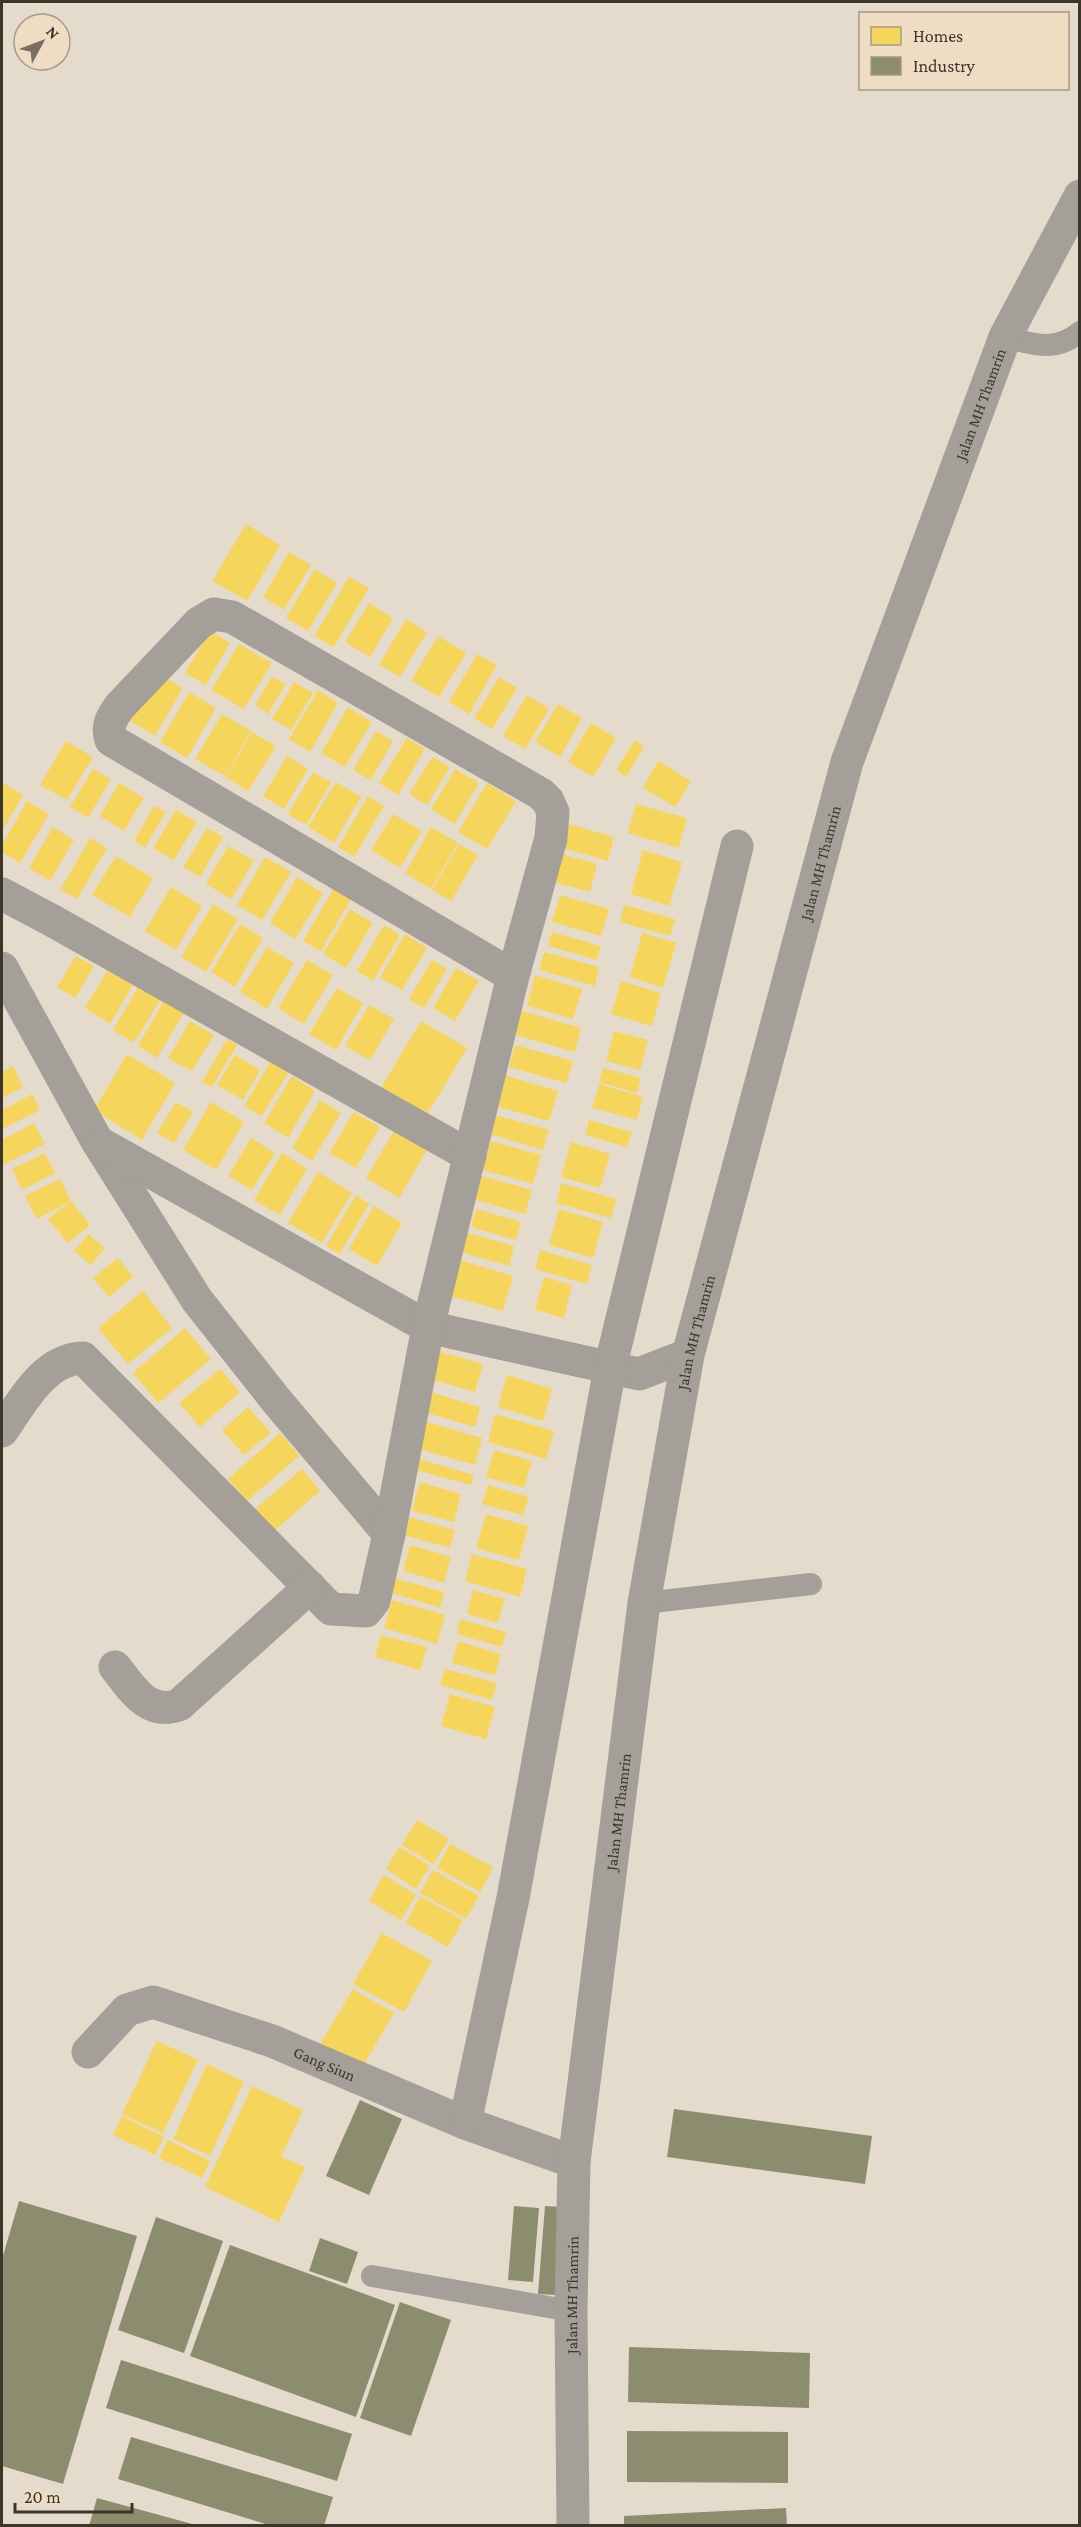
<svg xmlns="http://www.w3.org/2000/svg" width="1081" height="2527" font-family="'Crimson Pro',serif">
<rect width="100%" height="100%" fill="#e5dbcd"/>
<!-- homes -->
<g fill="#f6d55c">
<path d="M246,524L280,545L247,601L212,581Z"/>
<path d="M289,552L311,565L284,610L263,597Z"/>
<path d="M315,569L337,583L308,631L286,618Z"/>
<path d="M349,577L369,588L334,647L314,636Z"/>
<path d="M369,603L393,618L370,657L345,642Z"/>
<path d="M406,619L427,632L400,677L379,665Z"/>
<path d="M210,631L230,643L206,685L185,673Z"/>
<path d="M438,636L466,653L439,697L411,681Z"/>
<path d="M239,644L272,663L244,709L211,690Z"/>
<path d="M477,654L497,665L469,714L449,702Z"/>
<path d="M157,673L183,688L155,736L130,721Z"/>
<path d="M272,676L286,684L268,714L255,705Z"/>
<path d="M499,677L517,688L492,729L474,718Z"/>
<path d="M294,682L313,693L291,730L272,719Z"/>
<path d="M318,690L338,703L310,752L289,739Z"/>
<path d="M189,692L216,708L187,758L160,742Z"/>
<path d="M527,695L549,709L525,749L503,736Z"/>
<path d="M558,704L582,718L560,757L535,742Z"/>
<path d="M348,707L372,722L345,767L321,753Z"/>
<path d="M222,714L251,731L225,776L195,759Z"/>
<path d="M591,723L616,738L593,777L568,762Z"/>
<path d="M376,731L393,741L371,780L353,770Z"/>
<path d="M252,732L276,746L248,791L225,777Z"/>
<path d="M407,738L425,749L398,795L379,783Z"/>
<path d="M635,740L644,746L626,777L616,770Z"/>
<path d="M66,741L93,757L67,800L40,785Z"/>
<path d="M287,756L308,769L284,809L263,796Z"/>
<path d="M432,757L450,767L427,805L409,794Z"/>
<path d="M658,761L691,781L675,807L643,788Z"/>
<path d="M93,769L111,779L88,818L70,807Z"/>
<path d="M455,769L479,783L455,824L431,809Z"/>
<path d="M313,772L331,783L306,825L288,814Z"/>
<path d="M336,782L361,797L334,843L308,827Z"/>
<path d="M3,783L23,795L2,831V786Z"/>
<path d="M119,783L144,798L124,831L100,816Z"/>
<path d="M487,783L516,801L487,849L458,832Z"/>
<path d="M368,796L384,806L354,857L338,847Z"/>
<path d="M27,801L49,814L20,863L2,852V845Z"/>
<path d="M636,804L687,818L679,848L628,833Z"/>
<path d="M154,806L166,812L145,848L134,841Z"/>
<path d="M176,810L197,822L174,860L153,848Z"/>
<path d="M393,814L422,831L400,868L371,850Z"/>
<path d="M566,823L614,837L608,861L559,847Z"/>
<path d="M53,827L74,840L50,881L29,868Z"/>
<path d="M431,827L458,843L431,889L405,873Z"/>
<path d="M207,828L223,837L200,877L183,867Z"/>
<path d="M90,838L107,848L77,899L60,890Z"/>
<path d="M459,844L478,855L451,901L432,890Z"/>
<path d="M228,846L254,861L231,899L206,884Z"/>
<path d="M643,850L682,862L669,906L631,894Z"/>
<path d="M555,852L597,864L590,892L547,880Z"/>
<path d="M116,856L153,878L130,917L92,895Z"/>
<path d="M265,857L291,872L262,920L237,905Z"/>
<path d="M297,877L323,893L295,939L270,923Z"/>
<path d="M171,887L202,906L176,950L145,931Z"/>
<path d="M334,888L351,899L321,951L303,941Z"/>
<path d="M560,895L609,909L601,936L552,922Z"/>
<path d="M213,904L238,919L206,972L181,957Z"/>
<path d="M624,905L675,919L670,936L620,922Z"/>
<path d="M350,909L373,923L346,968L323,954Z"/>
<path d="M240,924L263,938L235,987L211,972Z"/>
<path d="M384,925L400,935L373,981L357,971Z"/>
<path d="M552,932L601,946L597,960L548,946Z"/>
<path d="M642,933L676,943L663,988L630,977Z"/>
<path d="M405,934L427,948L402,990L380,978Z"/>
<path d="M267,947L294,963L267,1009L240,992Z"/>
<path d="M544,952L599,967L595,986L539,970Z"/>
<path d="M76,956L94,966L75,998L57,987Z"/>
<path d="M307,960L333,975L304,1024L278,1008Z"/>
<path d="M432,960L447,969L424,1008L409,999Z"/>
<path d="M456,968L479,981L455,1021L433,1008Z"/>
<path d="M107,971L133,985L110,1024L85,1008Z"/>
<path d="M535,975L582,989L573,1019L527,1006Z"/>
<path d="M621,981L661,993L652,1026L611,1014Z"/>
<path d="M138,987L160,1000L134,1043L113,1030Z"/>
<path d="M337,988L363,1003L336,1050L309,1034Z"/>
<path d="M165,999L185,1011L157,1058L138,1046Z"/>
<path d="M369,1005L394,1019L370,1060L345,1046Z"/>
<path d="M519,1010L581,1028L575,1052L512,1034Z"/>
<path d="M190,1021L214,1035L192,1071L168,1058Z"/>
<path d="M421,1021L467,1048L425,1118L379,1091Z"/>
<path d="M614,1031L648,1040L640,1070L606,1061Z"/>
<path d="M227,1039L237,1045L212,1087L202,1082Z"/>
<path d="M515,1045L573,1061L566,1083L509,1067Z"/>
<path d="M127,1054L175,1083L142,1140L94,1110Z"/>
<path d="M235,1055L260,1070L243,1100L217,1085Z"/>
<path d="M271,1061L289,1072L262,1116L244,1106Z"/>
<path d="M13,1066L23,1087L2,1098V1072Z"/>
<path d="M603,1068L641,1078L637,1093L599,1082Z"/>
<path d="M504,1075L558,1091L549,1121L496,1106Z"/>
<path d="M292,1076L315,1091L288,1138L264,1123Z"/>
<path d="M599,1084L643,1097L637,1120L592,1108Z"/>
<path d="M32,1094L40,1110L2,1129V1110Z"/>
<path d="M320,1100L341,1113L312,1161L292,1148Z"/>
<path d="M176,1102L193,1112L174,1143L157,1133Z"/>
<path d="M211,1102L244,1122L216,1170L183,1150Z"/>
<path d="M354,1112L380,1127L356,1168L329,1153Z"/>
<path d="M495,1115L549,1130L543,1150L490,1134Z"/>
<path d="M589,1120L632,1132L627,1147L585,1135Z"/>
<path d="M34,1123L45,1144L2,1165V1140Z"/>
<path d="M394,1131L427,1150L399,1198L366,1178Z"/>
<path d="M251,1138L275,1153L252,1190L228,1176Z"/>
<path d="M491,1141L541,1155L533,1184L482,1170Z"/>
<path d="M571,1142L610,1154L600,1188L561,1177Z"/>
<path d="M45,1153L55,1173L22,1190L12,1169Z"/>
<path d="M282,1153L307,1169L280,1215L254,1200Z"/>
<path d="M318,1172L352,1193L322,1243L288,1223Z"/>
<path d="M478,1175L532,1190L525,1214L472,1199Z"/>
<path d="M60,1179L71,1201L37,1219L25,1196Z"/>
<path d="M561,1183L616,1199L611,1218L556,1203Z"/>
<path d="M356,1195L369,1204L340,1254L326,1246Z"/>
<path d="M71,1201L90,1225L68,1243L48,1219Z"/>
<path d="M374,1206L402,1223L377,1266L349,1249Z"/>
<path d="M476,1209L521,1222L516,1240L471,1227Z"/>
<path d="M559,1209L603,1222L593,1258L549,1245Z"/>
<path d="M465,1232L514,1246L509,1266L460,1252Z"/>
<path d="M88,1234L105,1248L91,1265L74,1251Z"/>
<path d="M540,1250L592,1265L587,1284L535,1269Z"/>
<path d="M118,1258L133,1277L109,1297L93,1278Z"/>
<path d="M460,1260L513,1276L503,1311L451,1296Z"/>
<path d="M544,1277L572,1285L564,1318L535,1310Z"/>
<path d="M143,1291L172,1328L128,1364L98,1328Z"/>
<path d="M185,1328L211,1359L158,1403L133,1373Z"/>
<path d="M434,1350L483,1364L475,1392L426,1378Z"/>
<path d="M220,1369L240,1392L200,1427L179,1403Z"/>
<path d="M507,1375L552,1389L543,1421L498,1407Z"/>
<path d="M430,1392L480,1407L475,1427L424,1412Z"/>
<path d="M248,1407L271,1433L244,1455L222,1430Z"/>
<path d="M495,1414L554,1431L546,1459L488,1442Z"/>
<path d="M427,1422L482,1438L475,1465L419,1449Z"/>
<path d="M280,1433L299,1456L247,1501L228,1479Z"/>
<path d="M494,1450L532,1461L524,1488L486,1477Z"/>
<path d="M419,1459L474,1475L471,1485L416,1470Z"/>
<path d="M302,1469L320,1491L274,1531L255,1509Z"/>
<path d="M420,1482L461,1494L454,1522L412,1511Z"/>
<path d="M488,1485L529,1497L523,1515L482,1504Z"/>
<path d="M486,1514L528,1526L519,1560L476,1548Z"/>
<path d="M409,1517L455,1530L450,1548L404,1535Z"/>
<path d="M410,1545L451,1557L444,1583L403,1571Z"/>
<path d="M472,1554L527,1569L520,1597L465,1581Z"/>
<path d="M393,1578L444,1592L440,1608L389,1592Z"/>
<path d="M473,1590L505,1599L498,1623L467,1614Z"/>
<path d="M392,1600L445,1615L437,1644L384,1628Z"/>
<path d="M460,1619L506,1632L502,1647L457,1634Z"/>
<path d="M381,1635L427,1647L420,1670L375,1657Z"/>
<path d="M458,1641L501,1654L495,1675L452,1663Z"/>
<path d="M445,1669L497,1683L492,1700L440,1685Z"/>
<path d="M450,1694L495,1707L486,1739L441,1726Z"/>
<path d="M417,1820L449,1839L433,1864L402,1845Z"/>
<path d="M450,1844L493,1867L480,1892L437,1868Z"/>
<path d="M399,1847L430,1866L416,1889L386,1869Z"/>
<path d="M433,1870L479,1896L466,1919L420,1893Z"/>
<path d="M384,1875L416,1895L401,1920L369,1901Z"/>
<path d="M420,1896L463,1920L448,1947L406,1923Z"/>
<path d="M382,1933L432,1961L404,2012L353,1984Z"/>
<path d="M353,1989L394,2013L360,2071L319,2046Z"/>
<path d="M157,2041L198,2060L163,2133L122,2114Z"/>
<path d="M207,2064L244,2082L210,2156L173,2139Z"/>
<path d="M252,2086L303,2110L281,2157L305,2167L279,2222L205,2187Z"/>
<path d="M122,2116L164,2137L155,2155L113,2135Z"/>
<path d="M168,2140L210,2161L202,2178L159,2158Z"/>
</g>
<!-- industry -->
<g fill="#8c8c6e">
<path d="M360,2100L402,2119L369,2195L326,2176Z"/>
<path d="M674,2109L872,2136L865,2184L667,2157Z"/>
<path d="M19,2201L137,2236L63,2484L2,2466V2259Z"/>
<path d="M514,2206L539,2208L533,2282L508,2280Z"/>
<path d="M545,2206L563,2207L556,2295L538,2294Z"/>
<path d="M156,2217L223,2241L184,2353L118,2330Z"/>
<path d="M320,2238L358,2252L347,2284L309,2271Z"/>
<path d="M230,2245L395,2305L356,2417L190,2356Z"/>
<path d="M400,2302L451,2320L411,2436L360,2418Z"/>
<path d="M629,2347L810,2353L809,2408L628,2402Z"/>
<path d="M121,2360L352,2434L337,2481L106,2408Z"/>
<path d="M627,2431L788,2432V2483L627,2482Z"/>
<path d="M131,2437L333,2497L324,2526H272L118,2479Z"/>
<path d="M97,2498L196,2525V2526H89Z"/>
<path d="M786,2508L787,2526H624V2516Z"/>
</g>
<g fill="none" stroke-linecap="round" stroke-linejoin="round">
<!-- service -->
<g stroke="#a49f98" stroke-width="22">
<path d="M1005,337C1034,344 1054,353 1080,332"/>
<path d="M644,1603L811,1584"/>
<path d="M372,2276L571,2311"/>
</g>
<!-- minor -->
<g stroke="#a49f98" stroke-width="33">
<path d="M2,894L53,921L470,1156"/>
<path d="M2,968L97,1141L197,1300L276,1400L389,1534"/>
<path d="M101,1144L428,1327L639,1374L688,1355"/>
<path d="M2,1431C22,1402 44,1359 83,1358L331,1609L366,1611L374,1601L389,1534L428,1327L513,976L551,838L553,812L548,801L541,794L232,617L214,614L199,623L120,706C112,717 106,726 111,740L513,976"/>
<path d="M115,1667C133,1689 147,1716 179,1705L310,1587"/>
<path id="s1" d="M88,2052L127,2010L153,2002L272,2041L465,2123L574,2162"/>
<path d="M465,2123L513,1898L610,1368L737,846"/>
<path id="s2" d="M573,2526L571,2311L574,2162L644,1603L688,1355L847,762L1005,337L1080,196"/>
</g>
</g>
<g text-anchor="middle" stroke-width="6" stroke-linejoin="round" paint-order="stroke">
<!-- street labels -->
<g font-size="16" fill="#3c352a" stroke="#efddc3">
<text dy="6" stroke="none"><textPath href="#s2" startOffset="2175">Jalan MH Thamrin</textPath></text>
<text dy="6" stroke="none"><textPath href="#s2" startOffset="1689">Jalan MH Thamrin</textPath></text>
<text dy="6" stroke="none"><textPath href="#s2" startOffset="1203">Jalan MH Thamrin</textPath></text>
<text dy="6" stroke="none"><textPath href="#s2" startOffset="717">Jalan MH Thamrin</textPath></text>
<text dy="6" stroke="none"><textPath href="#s1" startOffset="267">Gang Siun</textPath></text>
<text dy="6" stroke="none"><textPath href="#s2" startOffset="231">Jalan MH Thamrin</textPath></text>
</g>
</g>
<!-- border -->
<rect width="1081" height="2527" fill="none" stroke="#3c352a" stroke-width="6"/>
<!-- legend -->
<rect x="859" y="12" width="210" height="78" fill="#efddc3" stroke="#a79a86" stroke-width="1.5"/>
<rect x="871" y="27" width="30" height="18" fill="#f6d55c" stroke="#a79a86" stroke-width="1.5"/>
<text x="913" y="42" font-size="18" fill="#3c352a">Homes</text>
<rect x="871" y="57" width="30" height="18" fill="#8c8c6e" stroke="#a79a86" stroke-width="1.5"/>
<text x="913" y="72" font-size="18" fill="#3c352a">Industry</text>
<!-- north arrow -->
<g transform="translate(42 42) rotate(49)"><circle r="28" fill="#efddc3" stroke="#a79a86" stroke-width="1.5"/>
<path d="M0-4.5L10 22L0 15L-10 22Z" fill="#776f63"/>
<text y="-9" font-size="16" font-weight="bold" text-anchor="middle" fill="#3c352a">N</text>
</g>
<!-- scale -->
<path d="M15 2503v9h117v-9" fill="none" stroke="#3c352a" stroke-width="3"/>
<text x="24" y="2503" font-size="18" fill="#3c352a" stroke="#efddc3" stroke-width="4.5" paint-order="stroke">20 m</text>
</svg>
